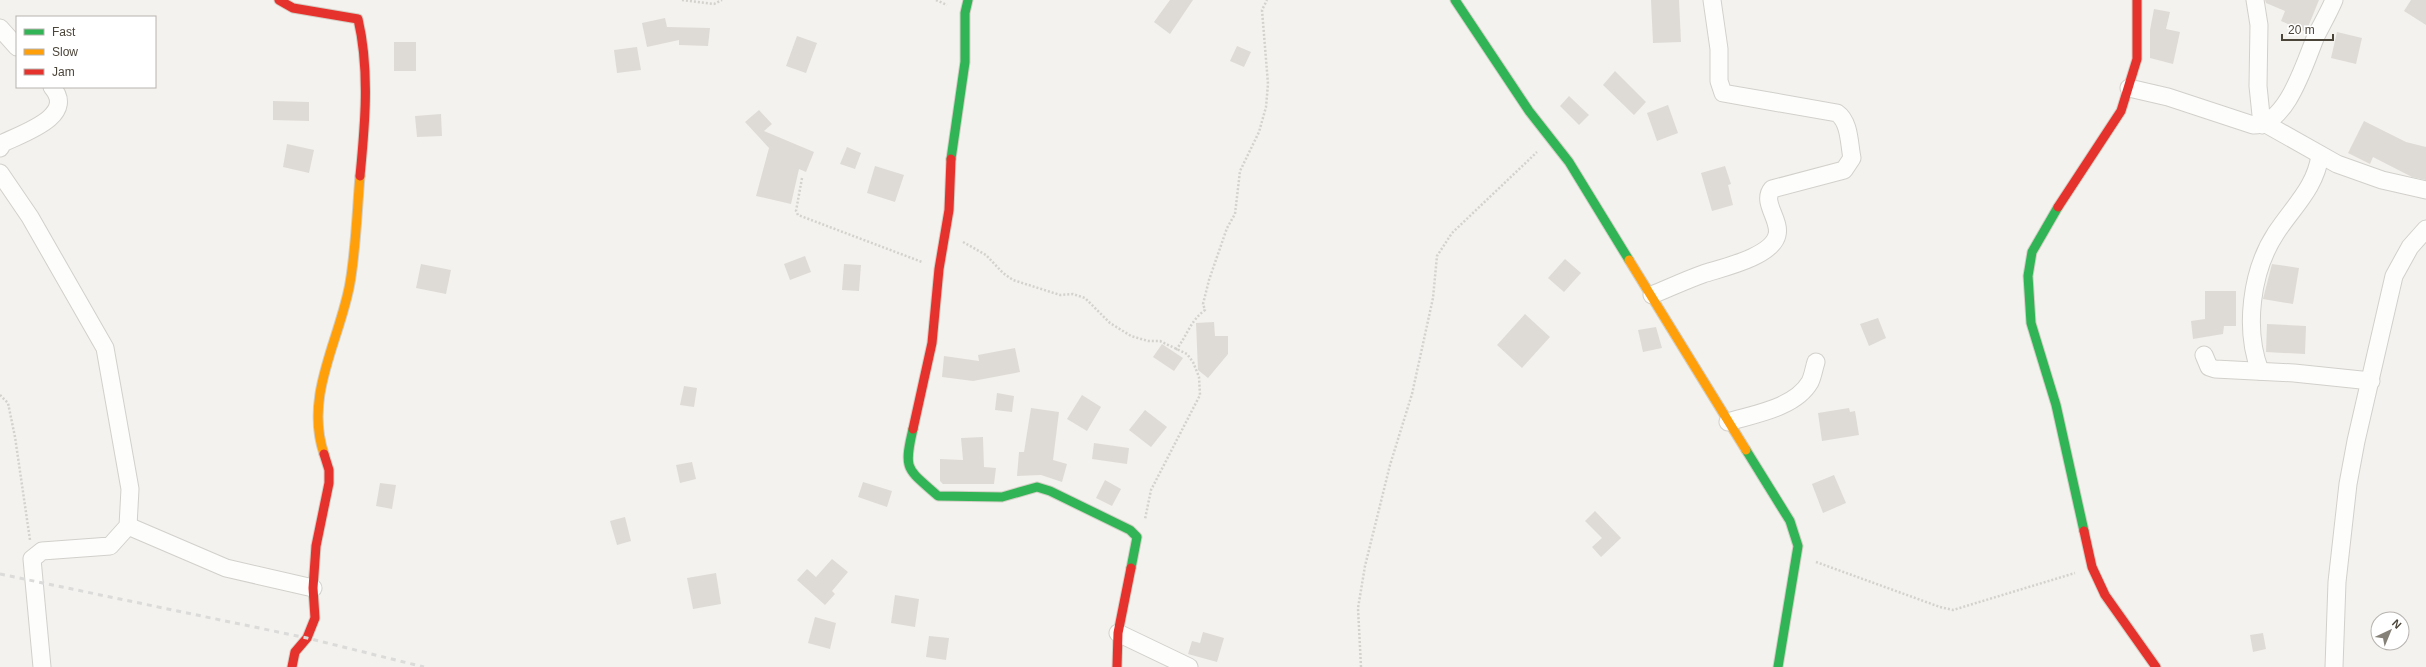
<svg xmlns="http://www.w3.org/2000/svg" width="2426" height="667" font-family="Arial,sans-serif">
<rect width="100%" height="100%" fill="#f4f2ee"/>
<!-- building -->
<g fill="#dedbd6">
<path d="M1170,0H1193L1170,34L1154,22Z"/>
<path d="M1651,0H1679L1681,42L1653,43Z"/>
<path d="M2265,0H2319L2306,32L2281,21L2285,11L2266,3Z"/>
<path d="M2411,0H2426V25L2404,11Z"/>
<path d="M2154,9L2170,12L2166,29L2180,32L2173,64L2150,58V30Z"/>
<path d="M665,18L667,27L710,28L708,46L679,45V40L647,47L642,23Z"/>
<path d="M2337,32L2362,38L2356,64L2331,58Z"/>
<path d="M797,36L817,43L806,73L786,66Z"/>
<rect x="394" y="42" width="22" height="29"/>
<path d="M1237,46L1251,52L1244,67L1230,61Z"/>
<path d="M637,47L641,70L617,73L614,50Z"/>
<path d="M1615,71L1646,102L1634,115L1603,85Z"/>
<path d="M1569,96L1589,115L1579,125L1560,106Z"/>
<path d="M273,101L309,102V121L273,120Z"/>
<path d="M1668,105L1678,133L1657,141L1647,113Z"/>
<path d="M759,110L772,124L764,131L814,152L806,172L799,169L791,204L756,196L769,148L745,122Z"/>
<path d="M441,114L442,136L417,137L415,116Z"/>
<path d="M2364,121L2406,142L2426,147V180L2412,177L2373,157L2370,164L2348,153Z"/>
<path d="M287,144L314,150L309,173L283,167Z"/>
<path d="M847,147L861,153L855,169L840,164Z"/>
<path d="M875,166L904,175L895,202L867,193Z"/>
<path d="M1725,166L1731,184L1728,185L1733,205L1712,211L1701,173Z"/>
<path d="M805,256L811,272L790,280L784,264Z"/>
<path d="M1565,259L1581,273L1564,292L1548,278Z"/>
<path d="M421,264L451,270L446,294L416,288Z"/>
<path d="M844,264L861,265L859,291L842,290Z"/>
<path d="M2272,264L2299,268L2293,304L2263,299Z"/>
<path d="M2205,291H2236V326H2224L2223,334L2193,339L2191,321L2205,319Z"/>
<path d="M1525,314L1550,337L1522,368L1497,345Z"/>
<path d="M1878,318L1886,338L1869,346L1860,324Z"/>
<path d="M1214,322L1215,336H1228V354L1208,378L1198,370L1196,323Z"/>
<path d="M2267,324L2306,326L2305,354L2266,352Z"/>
<path d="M1656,327L1662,348L1643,352L1638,330Z"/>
<path d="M1162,344L1183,358L1174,371L1153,357Z"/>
<path d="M1015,348L1020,372L973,381L942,377L944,356L979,361L978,355Z"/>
<path d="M684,386L697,388L694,407L680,405Z"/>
<path d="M997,393L1014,396L1012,412L995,410Z"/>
<path d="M1082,395L1101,407L1087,431L1067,419Z"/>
<path d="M1031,408L1059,412L1053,460L1067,464L1062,482L1041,475L1017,476L1019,452H1024Z"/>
<path d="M1849,408L1850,412L1855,411L1859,435L1822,441L1818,413Z"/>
<path d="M1145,410L1167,427L1151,447L1129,430Z"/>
<path d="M983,437L984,467L996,468L994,484H943L940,481V459L963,460L961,438Z"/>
<path d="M1094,443L1129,448L1127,464L1092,459Z"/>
<path d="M692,462L696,479L680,483L676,465Z"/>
<path d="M1834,475L1846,503L1823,513L1812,484Z"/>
<path d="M1105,480L1121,489L1112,506L1096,498Z"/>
<path d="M863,482L892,491L887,507L858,497Z"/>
<path d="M380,483L396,485L392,509L376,506Z"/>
<path d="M1595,511L1621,538L1601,557L1592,547L1602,538L1585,521Z"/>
<path d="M625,517L631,541L617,545L610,521Z"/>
<path d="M832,559L848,572L832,591L835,594L825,605L797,580L807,569L816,577Z"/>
<path d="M716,573L721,604L693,609L687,578Z"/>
<path d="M895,595L919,599L915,627L891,623Z"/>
<path d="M815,617L836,623L830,649L808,643Z"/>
<path d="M1203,632L1224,638L1217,662L1188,654L1192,641L1200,643Z"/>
<path d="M2263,633L2266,649L2253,652L2250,635Z"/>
<path d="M929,636L949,638L946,660L926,657Z"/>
</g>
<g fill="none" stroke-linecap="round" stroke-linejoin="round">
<defs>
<g id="street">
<path d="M2255,0L2259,25L2258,86L2262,125"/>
<path d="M0,28L17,47"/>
<path d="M2129,88L2168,97L2253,125C2287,126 2305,62 2316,36C2322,24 2329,12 2334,0"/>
<path d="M2266,124L2337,164L2382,180L2426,190"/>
<path d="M0,148L3,143C23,133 77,116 52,87"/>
<path d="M0,173L30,217L105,348L130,489L128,526L110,546L42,551L32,559L42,667"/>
<path d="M1652,295C1669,288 1686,280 1703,274C1721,268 1772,257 1777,235C1781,220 1761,202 1772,189L1844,170L1852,158C1849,144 1850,122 1837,113L1723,93L1719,81V49L1712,0"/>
<path d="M2204,355L2209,367L2215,369L2294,373L2371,381"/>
<path d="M2260,371C2244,329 2251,271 2276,233C2293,207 2316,187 2320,155"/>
<path d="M1728,422C1754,414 1795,408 1810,382C1813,376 1814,368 1816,362"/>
<path d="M128,526L226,568L313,588"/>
<path d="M1118,633L1189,667"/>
<path d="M2334,667L2337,582L2348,484L2356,441L2394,276L2410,247L2426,229"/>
</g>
<g id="fast">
<path d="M1455,0L1529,111L1569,162L1629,260"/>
<path d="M951,159L965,62V13L968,0"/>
<path d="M2058,207L2032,252L2028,276L2031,323L2056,405L2084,531"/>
<path d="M913,429C903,471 907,468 938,496L1002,497L1037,487L1050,491L1130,530L1137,537L1131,568"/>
<path d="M1746,450L1790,521L1798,546L1778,667"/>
</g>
<g id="slow">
<path d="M1629,260L1746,450"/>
<path d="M324,454C304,395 340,340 350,283C356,248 357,211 360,176"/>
</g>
<g id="jam">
<path d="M279,0L293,8L358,19C370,70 365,125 360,176"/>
<path d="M2058,207L2121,111L2137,59V0"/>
<path d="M913,429L932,343L939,269L949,210L951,159"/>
<path d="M2084,531L2092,567L2105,595L2156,667"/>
<path d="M292,667L295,652L307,638L315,618L313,588L316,546L329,483V470L324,454"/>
<path d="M1117,667L1118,633L1131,568"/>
</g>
</defs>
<!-- street casing -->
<use href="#street" stroke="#d2d0cb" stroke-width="19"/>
<!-- fast casing -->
<use href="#fast" stroke="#d3cfc5" stroke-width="11"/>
<!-- slow casing -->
<use href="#slow" stroke="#d3cfc5" stroke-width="11"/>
<!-- jam casing -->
<use href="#jam" stroke="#d3cfc5" stroke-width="11"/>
<!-- path -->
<g stroke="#d3d2cc" stroke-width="2.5" stroke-dasharray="2 2" stroke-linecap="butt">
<path d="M682,0L714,4L722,0"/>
<path d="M936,0L947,5"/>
<path d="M802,178L796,211L798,215L922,262"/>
<path d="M963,242L986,255L1003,273L1013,280L1060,295L1073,294L1085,298L1110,323L1131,336L1148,341H1160L1187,354L1193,362L1199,377L1200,395L1151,490L1145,519"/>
<path d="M1176,350C1187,336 1190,321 1205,310L1203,304L1209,280L1227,228L1235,214L1240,171L1259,132L1266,107L1268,84L1262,10L1267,0"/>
<path d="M0,395L8,403L15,437L30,540"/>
<path d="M1816,562L1940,607L1953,610L2075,573"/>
<path d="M1361,667L1358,608L1365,566L1390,465L1412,394L1433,298L1437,256L1452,233L1537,152"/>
</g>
<!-- street -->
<use href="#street" stroke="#fdfdfc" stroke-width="17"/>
<!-- fast -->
<use href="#fast" stroke="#30b455" stroke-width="9"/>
<!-- slow -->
<use href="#slow" stroke="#ff9f0a" stroke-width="9"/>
<!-- jam -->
<use href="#jam" stroke="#e5322d" stroke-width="9"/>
<!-- rail -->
<path stroke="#dbdbda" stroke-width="3" stroke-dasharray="5 5" stroke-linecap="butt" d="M0,574L307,638L424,667"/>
</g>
<!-- legend -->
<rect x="16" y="16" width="140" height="72" fill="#ffffff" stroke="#b7b4b0"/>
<rect x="24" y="29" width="20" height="6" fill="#30b455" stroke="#b7b4b0"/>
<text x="52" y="36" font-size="12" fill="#4b4439">Fast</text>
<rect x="24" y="49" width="20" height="6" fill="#ff9f0a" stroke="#b7b4b0"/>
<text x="52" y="56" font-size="12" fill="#4b4439">Slow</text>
<rect x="24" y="69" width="20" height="6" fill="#e5322d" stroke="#b7b4b0"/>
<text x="52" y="76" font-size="12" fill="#4b4439">Jam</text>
<!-- north arrow -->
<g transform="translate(2390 631) rotate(44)"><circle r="19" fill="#ffffff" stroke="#b7b4b0"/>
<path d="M0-3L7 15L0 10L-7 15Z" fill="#868178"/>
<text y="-6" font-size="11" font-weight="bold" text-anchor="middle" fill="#4b4439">N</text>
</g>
<!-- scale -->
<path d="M2282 34v6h51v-6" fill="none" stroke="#4b4439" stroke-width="2"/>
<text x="2288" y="34" font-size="12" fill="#4b4439" stroke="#ffffff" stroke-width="3" paint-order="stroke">20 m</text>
</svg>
